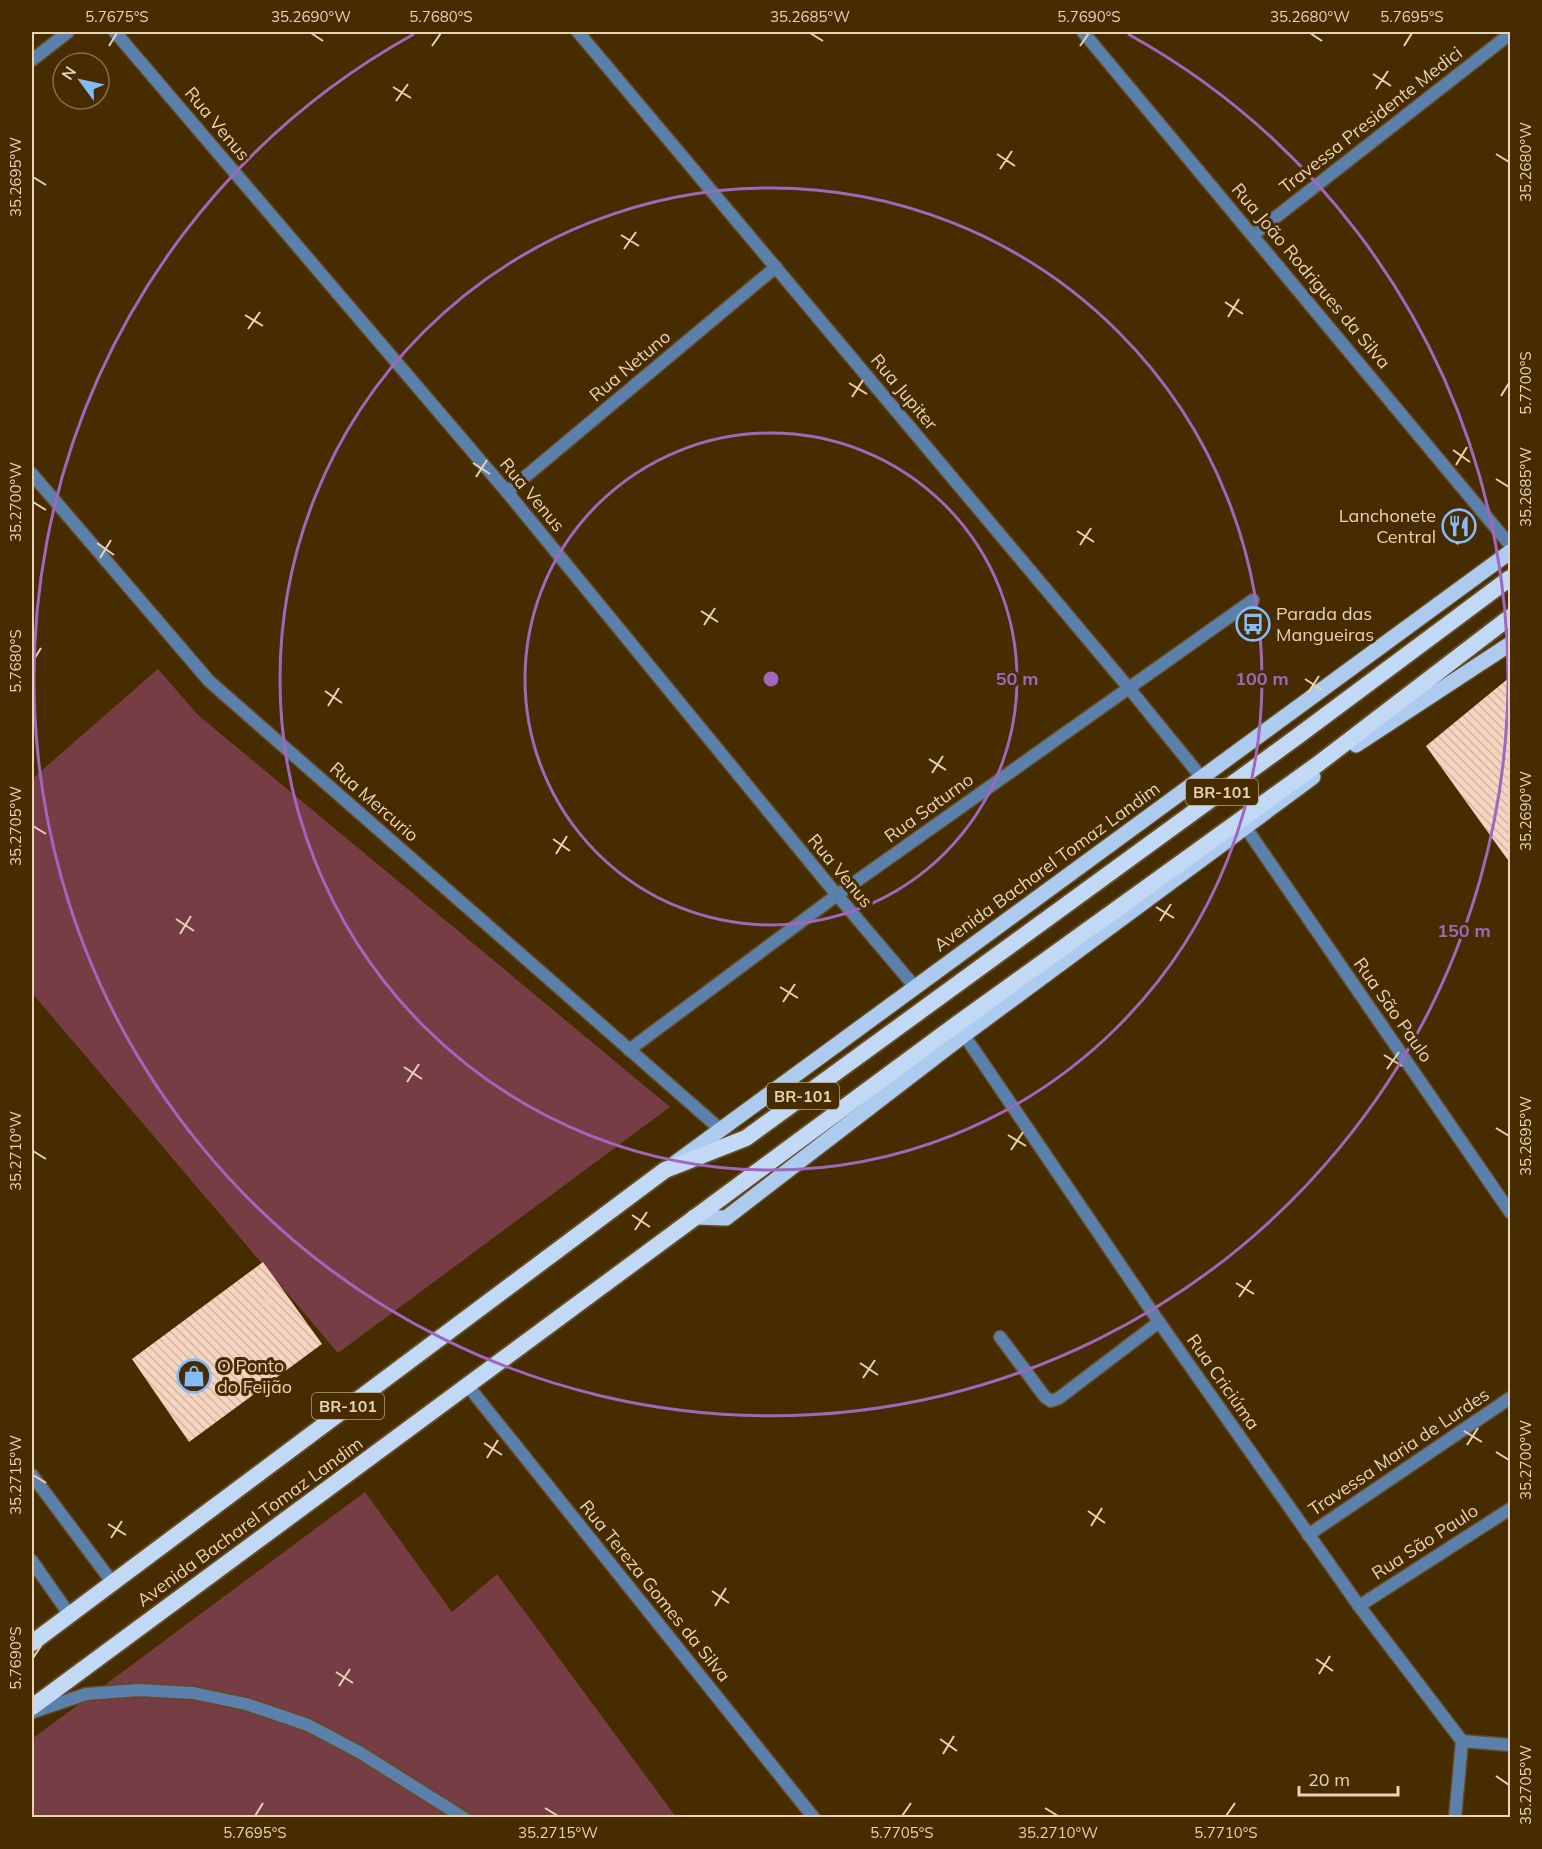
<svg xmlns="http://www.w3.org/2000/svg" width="1542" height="1849" font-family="Mulish,sans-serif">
<defs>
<pattern id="building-back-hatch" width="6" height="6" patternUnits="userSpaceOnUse" patternTransform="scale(1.5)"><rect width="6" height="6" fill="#f5d4c0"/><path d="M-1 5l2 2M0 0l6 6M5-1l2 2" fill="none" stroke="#d2b6a5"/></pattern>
</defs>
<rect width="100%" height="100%" fill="#472c00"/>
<!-- green -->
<g fill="#773d44">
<path d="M158,669L198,715L670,1107L338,1353L32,993V779Z"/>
<path d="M365,1492L452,1612L497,1574L676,1817L32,1818V1739Z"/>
</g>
<!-- building -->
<g fill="url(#building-back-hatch)">
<path d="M1459,508L1473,516L1458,545L1446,537Z"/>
<path d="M1510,677V863L1426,746Z"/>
<path d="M263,1262L322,1344L189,1442L132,1359Z"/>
</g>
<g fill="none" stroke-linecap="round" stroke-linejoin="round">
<defs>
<path id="service" d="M32,1561L69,1614"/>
<g id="minor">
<path d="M115,32L507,492L837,895L915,987"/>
<path d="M578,32L1128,687L1202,778"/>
<path d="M1083,32L1510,545"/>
<path d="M32,60L68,32"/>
<path d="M1253,235L1510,34"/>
<path d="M32,474L209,681L720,1129"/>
<path d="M507,492L776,267"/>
<path d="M1246,828L1510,1212"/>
<path d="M629,1050L837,895L1253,600"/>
<path d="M1000,1337L1045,1397L1051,1401L1059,1398L1159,1322"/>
<path d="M468,1386L814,1818"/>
<path d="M1308,1535L1510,1398"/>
<path d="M1359,1606L1510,1509"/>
<path d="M33,1712L86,1694L139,1690L193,1693L246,1704L308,1725L359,1752L464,1818"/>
<path d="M1455,1818L1462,1741"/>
</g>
<g id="tertiary">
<path d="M964,1035L1159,1322L1359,1606L1462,1741L1510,1745"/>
<path d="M32,1475L112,1582"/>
</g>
<g id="primary">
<path d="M1356,745L1510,644"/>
<path d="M675,1163L1510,552"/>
<path d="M694,1217L726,1218L964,1035L1313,777"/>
</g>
<g id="trunk">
<path d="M32,1643L665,1170L746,1138L1298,736L1510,578"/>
<path d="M32,1707L957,1024L1318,764L1510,617"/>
</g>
</defs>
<!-- service casing -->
<use href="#service" stroke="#644a21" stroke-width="15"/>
<!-- minor casing -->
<use href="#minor" stroke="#644a21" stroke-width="15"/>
<!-- tertiary casing -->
<use href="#tertiary" stroke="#644a21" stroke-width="15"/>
<!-- primary casing -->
<use href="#primary" stroke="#644a21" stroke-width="18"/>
<!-- trunk casing -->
<use href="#trunk" stroke="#644a21" stroke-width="20"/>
<!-- service -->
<use href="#service" stroke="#5b80ab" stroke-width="12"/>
<!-- minor -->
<use href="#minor" stroke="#5b80ab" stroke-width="12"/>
<!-- tertiary -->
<use href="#tertiary" stroke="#5b80ab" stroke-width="12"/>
<!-- primary -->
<use href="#primary" stroke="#adcbee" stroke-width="15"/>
<!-- trunk -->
<use href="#trunk" stroke="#c2d9f6" stroke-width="16"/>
</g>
<!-- ticks -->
<path fill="none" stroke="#e8d2b8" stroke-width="2" d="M311,33L323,41M810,33L823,41M1310,33L1322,41M109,46L117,33M432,46L441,33M1080,46L1089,33M1404,46L1412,33M1373,74L1391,86M393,87L411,98M1376,89L1388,71M396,101L408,84M997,154L1015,166M1496,154L1509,162M1000,169L1012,151M33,177L46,185M621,235L639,246M624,249L636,232M1225,302L1243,314M245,315L263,326M1228,317L1239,299M248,329L260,312M849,383L867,394M1501,396L1509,383M852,397L863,380M1453,450L1470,462M473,463L490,474M1456,465L1467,447M476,477L487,460M1496,479L1509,487M33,502L46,510M1077,531L1094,542M97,543L114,555M1080,545L1091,528M100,558L111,540M701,611L718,622M704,625L715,608M33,661L41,648M1305,679L1322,690M325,691L342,703M1308,693L1319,676M328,706L339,688M929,759L946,770M932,773L943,756M1496,803L1509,811M33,826L46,834M553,839L570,851M556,854L567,836M1156,907L1174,918M176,919L194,931M1160,921L1171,904M180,934L191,916M780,987L798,998M783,1002L795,984M1384,1055L1402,1066M404,1067L422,1079M1387,1069L1399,1052M407,1082L419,1064M1496,1128L1509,1136M1008,1135L1026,1146M1011,1150L1023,1132M33,1151L46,1159M632,1215L650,1227M635,1230L647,1212M1236,1283L1254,1294M256,1295L274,1307M1239,1297L1251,1280M259,1310L271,1292M860,1363L878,1375M863,1378L875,1360M1464,1431L1482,1442M484,1443L502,1455M1467,1445L1478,1428M1496,1452L1509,1460M487,1458L498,1440M33,1475L46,1483M1088,1511L1105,1523M108,1524L126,1535M1091,1526L1102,1508M111,1538L122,1521M712,1591L729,1603M715,1606L726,1588M33,1658L41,1646M1316,1659L1333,1671M336,1672L353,1683M1319,1674L1330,1656M339,1686L350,1669M940,1739L957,1751M943,1754L954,1736M1496,1776L1509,1785M545,1808L558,1816M1045,1808L1058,1816M255,1816L263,1803M902,1816L911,1803M1226,1816L1235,1803"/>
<!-- distance rings -->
<g fill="none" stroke="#a166bd" stroke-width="3">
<circle cx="771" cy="679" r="246"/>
<circle cx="771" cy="679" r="491"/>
<path d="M1128 34A737 737 0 1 1 414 34"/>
</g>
<!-- icons -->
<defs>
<symbol id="restaurant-ring" viewBox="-11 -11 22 22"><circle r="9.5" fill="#472c00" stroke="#85bbfb" stroke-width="1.5"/><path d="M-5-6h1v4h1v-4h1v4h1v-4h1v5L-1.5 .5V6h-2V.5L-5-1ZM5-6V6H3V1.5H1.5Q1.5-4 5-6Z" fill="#85bbfb"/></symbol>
<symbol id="bus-ring" viewBox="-11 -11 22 22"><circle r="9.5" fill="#472c00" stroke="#85bbfb" stroke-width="1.5"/><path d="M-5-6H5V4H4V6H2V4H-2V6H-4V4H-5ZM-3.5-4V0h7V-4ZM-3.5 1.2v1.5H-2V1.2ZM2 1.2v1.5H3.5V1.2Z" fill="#85bbfb"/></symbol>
<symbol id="shop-ring" viewBox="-11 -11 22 22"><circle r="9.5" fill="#472c00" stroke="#85bbfb" stroke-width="1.5"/><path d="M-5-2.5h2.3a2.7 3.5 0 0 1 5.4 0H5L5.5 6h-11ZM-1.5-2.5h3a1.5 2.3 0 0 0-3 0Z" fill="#85bbfb"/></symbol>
</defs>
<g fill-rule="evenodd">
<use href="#restaurant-ring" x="1440" y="507" width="38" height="38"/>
<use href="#bus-ring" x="1234" y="605" width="38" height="38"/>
<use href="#shop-ring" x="175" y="1357" width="38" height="38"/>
</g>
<g text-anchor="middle" stroke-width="6" stroke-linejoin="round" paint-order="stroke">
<!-- shield labels -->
<g fill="#472c00" stroke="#b8a081" stroke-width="1.5">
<rect x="1186" y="779" width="72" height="26" rx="4.5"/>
<rect x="767" y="1083" width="72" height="26" rx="4.5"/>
<rect x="312" y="1393" width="72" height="26" rx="4.5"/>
</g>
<g font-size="16" font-weight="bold" fill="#e8d2b8">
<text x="1222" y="798">BR-101</text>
<text x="803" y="1102">BR-101</text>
<text x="348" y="1412">BR-101</text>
</g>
<!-- street labels -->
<g font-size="18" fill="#e8d2b8" stroke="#472c00">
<text transform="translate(1371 120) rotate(-38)" y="6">Travessa Presidente Medici</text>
<text transform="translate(217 124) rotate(50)" y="6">Rua Venus</text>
<text transform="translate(1311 276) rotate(50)" y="6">Rua João Rodrigues da Silva</text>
<text transform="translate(630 366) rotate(-40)" y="6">Rua Netuno</text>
<text transform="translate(904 392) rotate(50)" y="6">Rua Jupiter</text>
<text transform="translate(532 495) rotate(50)" y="6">Rua Venus</text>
<text transform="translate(374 802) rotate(41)" y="6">Rua Mercurio</text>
<text transform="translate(929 808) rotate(-36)" y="6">Rua Saturno</text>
<text transform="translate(1047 867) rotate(-36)" y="6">Avenida Bacharel Tomaz Landim</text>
<text transform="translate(840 871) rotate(50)" y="6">Rua Venus</text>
<text transform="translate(1393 1010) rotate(55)" y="6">Rua São Paulo</text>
<text transform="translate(1223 1382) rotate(55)" y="6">Rua Criciúma</text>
<text transform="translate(1399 1452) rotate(-34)" y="6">Travessa Maria de Lurdes</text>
<text transform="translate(250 1522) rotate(-36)" y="6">Avenida Bacharel Tomaz Landim</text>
<text transform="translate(1425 1542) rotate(-33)" y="6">Rua São Paulo</text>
<text transform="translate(655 1591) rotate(51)" y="6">Rua Tereza Gomes da Silva</text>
</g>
<!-- poi labels -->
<g font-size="18" fill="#e8d2b8" stroke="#472c00" text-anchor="start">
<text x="1436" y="522" text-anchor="end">Lanchonete<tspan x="1436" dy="21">Central</tspan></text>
<text x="1276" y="620">Parada das<tspan x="1276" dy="21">Mangueiras</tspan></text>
<text x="217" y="1372">O Ponto<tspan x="217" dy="21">do Feijão</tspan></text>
</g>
</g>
<circle cx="771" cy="679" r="9" fill="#a166bd" stroke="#472c00" stroke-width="3"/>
<g font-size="18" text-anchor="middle" font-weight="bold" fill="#a166bd" stroke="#472c00" stroke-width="6" stroke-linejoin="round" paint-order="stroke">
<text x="1017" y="685">50 m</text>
<text x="1262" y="685">100 m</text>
<text x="1464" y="937">150 m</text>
</g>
<!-- border -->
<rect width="1542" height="1849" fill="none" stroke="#472c00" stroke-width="66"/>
<!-- north arrow -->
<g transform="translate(81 81) rotate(303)"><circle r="28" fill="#472c00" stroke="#876e4a" stroke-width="1.5"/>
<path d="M0-4.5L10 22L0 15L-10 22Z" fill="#85bbfb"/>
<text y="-9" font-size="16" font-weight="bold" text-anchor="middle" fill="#e8d2b8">N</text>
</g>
<!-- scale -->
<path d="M1299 1786v9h99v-9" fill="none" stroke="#e8d2b8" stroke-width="3"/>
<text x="1308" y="1786" font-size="18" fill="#e8d2b8" stroke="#472c00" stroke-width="4.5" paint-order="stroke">20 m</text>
<rect x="33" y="33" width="1476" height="1783" fill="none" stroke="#e8d2b8" stroke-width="2"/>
<g font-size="15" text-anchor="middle" fill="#e8d2b8">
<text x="117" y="22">5.7675°S</text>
<text x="311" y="22">35.2690°W</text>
<text x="441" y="22">5.7680°S</text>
<text x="810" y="22">35.2685°W</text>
<text x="1089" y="22">5.7690°S</text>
<text x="1310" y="22">35.2680°W</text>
<text x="1412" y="22">5.7695°S</text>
<text transform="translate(1526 162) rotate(-90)" y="5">35.2680°W</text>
<text transform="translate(16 177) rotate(-90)" y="5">35.2695°W</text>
<text transform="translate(1526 383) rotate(-90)" y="5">5.7700°S</text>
<text transform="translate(1526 487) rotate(-90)" y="5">35.2685°W</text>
<text transform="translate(16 502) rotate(-90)" y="5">35.2700°W</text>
<text transform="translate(16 661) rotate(-90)" y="5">5.7680°S</text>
<text transform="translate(1526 811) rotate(-90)" y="5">35.2690°W</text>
<text transform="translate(16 826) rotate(-90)" y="5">35.2705°W</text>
<text transform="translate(1526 1136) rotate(-90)" y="5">35.2695°W</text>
<text transform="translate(16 1151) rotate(-90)" y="5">35.2710°W</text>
<text transform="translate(1526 1460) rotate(-90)" y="5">35.2700°W</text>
<text transform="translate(16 1475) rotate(-90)" y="5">35.2715°W</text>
<text transform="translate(16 1658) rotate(-90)" y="5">5.7690°S</text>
<text transform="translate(1526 1785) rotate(-90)" y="5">35.2705°W</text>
<text x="255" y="1838">5.7695°S</text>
<text x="558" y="1838">35.2715°W</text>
<text x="902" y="1838">5.7705°S</text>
<text x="1058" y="1838">35.2710°W</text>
<text x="1226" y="1838">5.7710°S</text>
</g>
</svg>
